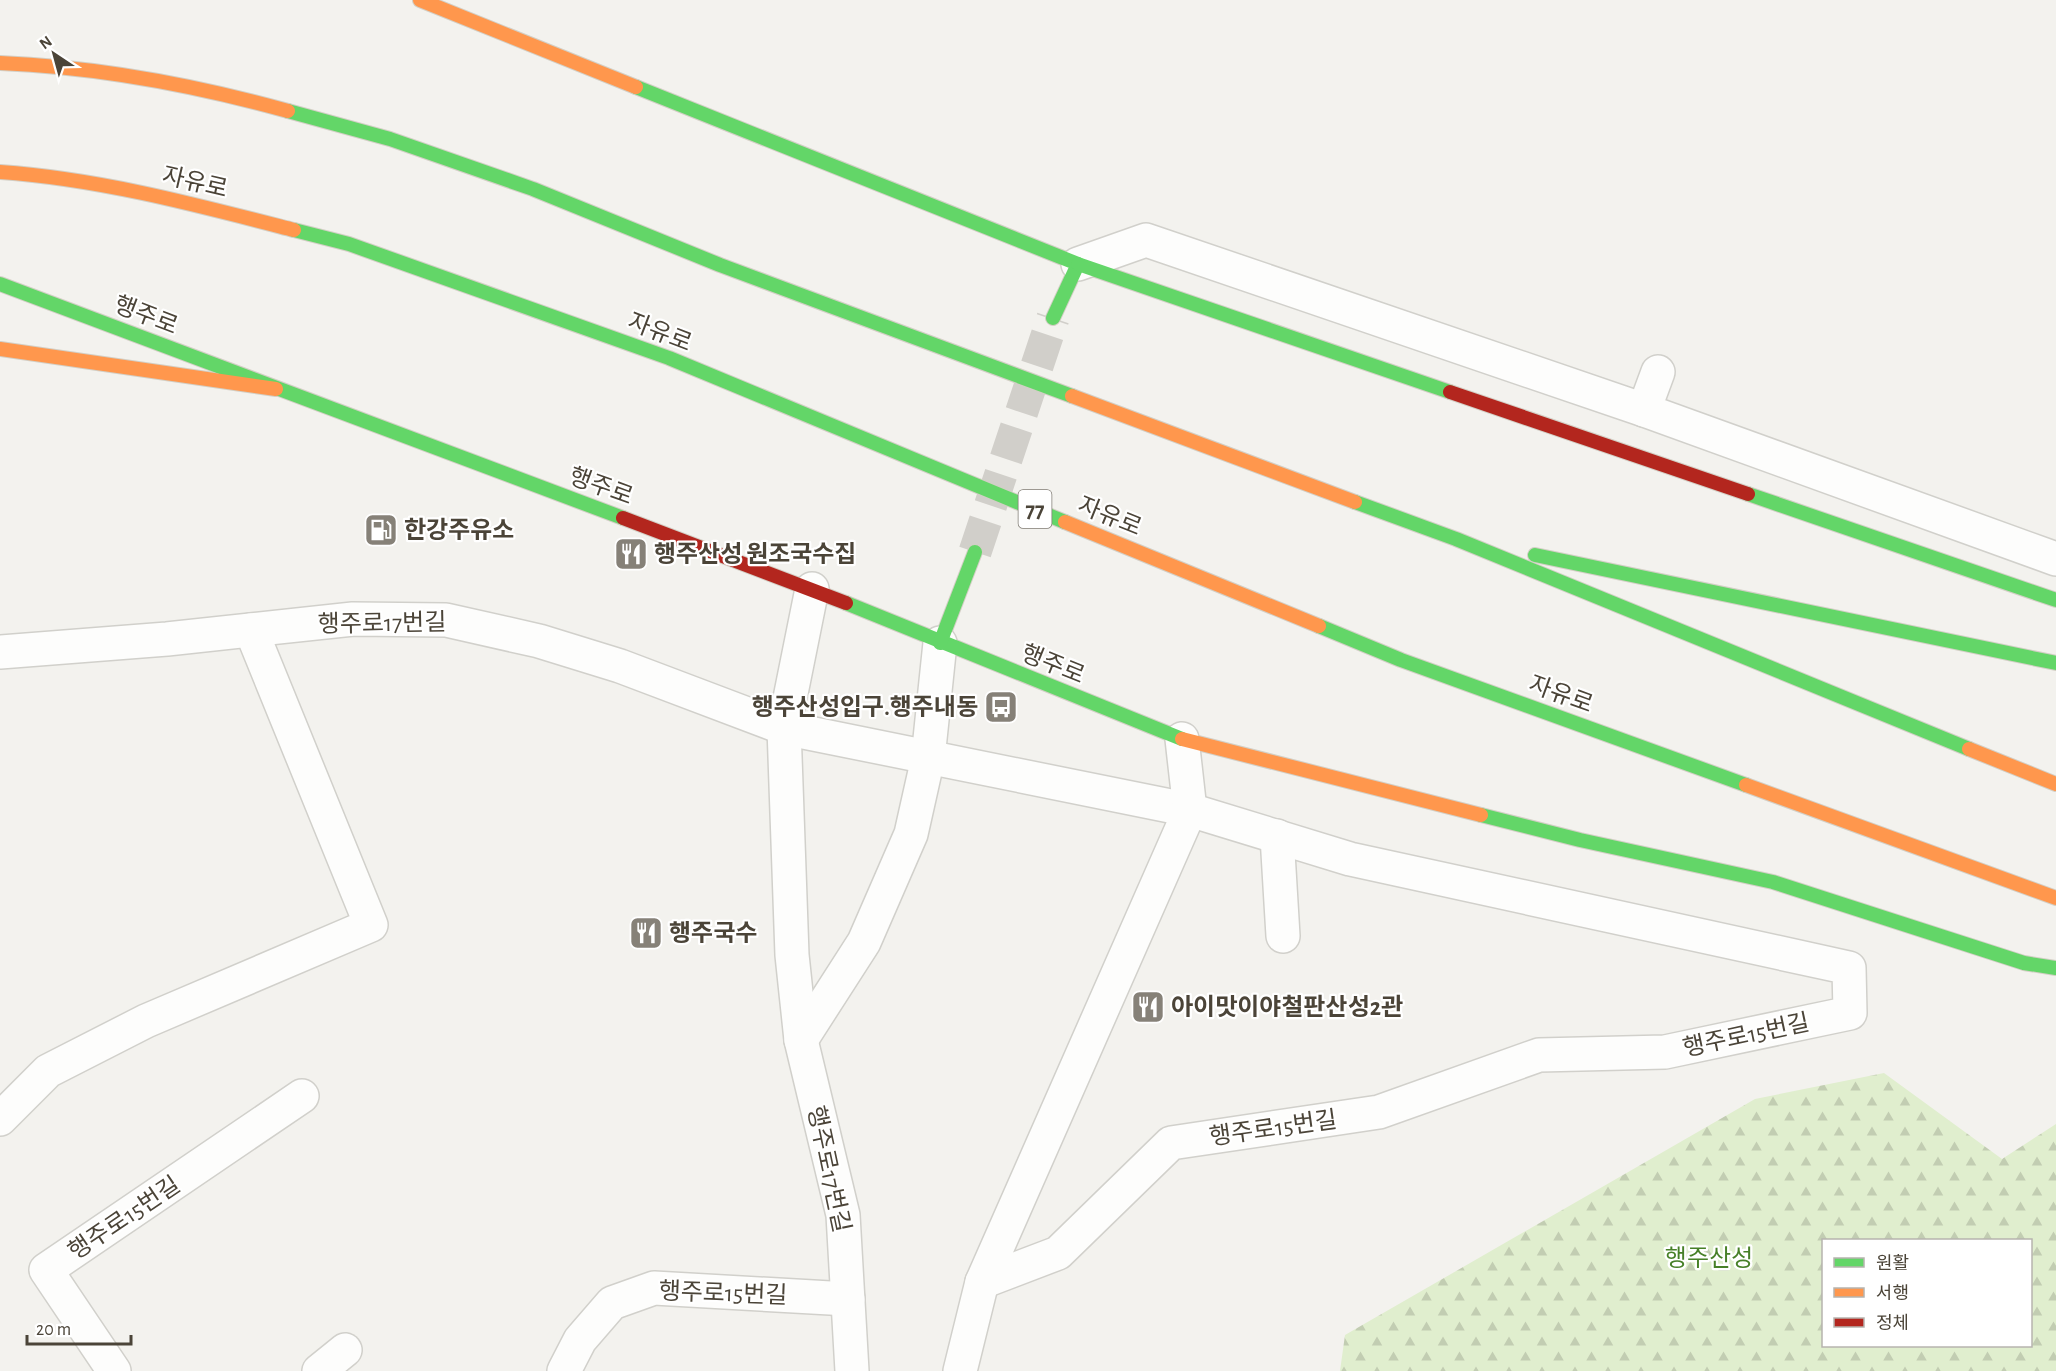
<svg xmlns="http://www.w3.org/2000/svg" width="2056" height="1371" font-family="'Alegreya Sans','Noto Sans KR',sans-serif">
<defs>
<pattern id="forest-firs" width="22" height="20" patternUnits="userSpaceOnUse" patternTransform="scale(1.5)"><rect width="22" height="20" fill="#e0eece"/><path d="M5 1l3.5 6h-7zM16 11l3.5 6h-7z" fill="#c2cdb2"/></pattern>
</defs>
<rect width="100%" height="100%" fill="#f3f2ee"/>
<!-- forest -->
<path fill="url(#forest-firs)" fill-rule="evenodd" d="M1884,1073L2002,1159L2056,1124V1371H1340L1345,1335L1755,1099ZM1824,1240H2030V1346H1824Z"/>
<g fill="none" stroke-linecap="round" stroke-linejoin="round">
<!-- secondary-tunnel -->
<path stroke="#d1cfca" stroke-width="33" stroke-dasharray="33 16" stroke-linecap="butt" d="M975,552L1053,318"/>
<defs>
<g id="street">
<path d="M1078,264L1146,240L1644,410L2056,559"/>
<path d="M1644,410L1658,372"/>
<path d="M812,589L784,728L792,955L801,1040L843,1215L852,1371"/>
<path d="M0,652L167,639L353,619L446,620L539,641L620,666L784,728L1190,810L1350,859L1849,968L1850,1013L1665,1052L1539,1055L1379,1112L1171,1143L1058,1253L982,1282"/>
<path d="M1277,836L1283,936"/>
<path d="M801,1040L864,942L911,834L928,758L940,643"/>
<path d="M0,1119L48,1071L146,1021L371,925L251,630"/>
<path d="M114,1371L46,1270L302,1096"/>
<path d="M319,1371L345,1350"/>
<path d="M564,1371L580,1340L612,1303L654,1288L848,1299"/>
<path d="M960,1371L982,1282L1190,810L1182,739"/>
</g>
<g id="fast">
<path d="M636,87L1078,264L1053,318"/>
<path d="M288,111L390,139L533,189L720,265L1072,396"/>
<path d="M294,230L349,244L669,358L1065,522"/>
<path d="M1078,264L1450,392"/>
<path d="M0,284L623,518"/>
<path d="M1748,494L2056,600"/>
<path d="M1355,502L1456,539L1969,749"/>
<path d="M1535,555L2056,663"/>
<path d="M846,603L1182,739"/>
<path d="M1319,626L1401,660L1746,785"/>
<path d="M940,643L975,552"/>
<path d="M1481,815L1580,840L1773,882L2024,963L2056,968"/>
</g>
<g id="slow">
<path d="M420,0L636,87"/>
<path d="M0,63C98,67 194,85 288,111"/>
<path d="M0,172C100,179 197,205 294,230"/>
<path d="M0,349L276,389"/>
<path d="M1072,396L1355,502"/>
<path d="M1065,522L1319,626"/>
<path d="M1182,739L1481,815"/>
<path d="M1969,749L2056,784"/>
<path d="M1746,785L2056,898"/>
</g>
<g id="jam">
<path d="M1450,392L1748,494"/>
<path d="M623,518L846,603"/>
</g>
</defs>
<!-- street casing -->
<use href="#street" stroke="#d1d0cb" stroke-width="36"/>
<!-- fast casing -->
<use href="#fast" stroke="#d3cfc5" stroke-width="16"/>
<!-- slow casing -->
<use href="#slow" stroke="#d3cfc5" stroke-width="16"/>
<!-- jam casing -->
<use href="#jam" stroke="#d3cfc5" stroke-width="16"/>
<!-- street -->
<use href="#street" stroke="#fdfdfc" stroke-width="33"/>
<!-- fast -->
<use href="#fast" stroke="#63d668" stroke-width="14"/>
<!-- slow -->
<use href="#slow" stroke="#ff974d" stroke-width="14"/>
<!-- jam -->
<use href="#jam" stroke="#b3261e" stroke-width="14"/>
</g>
<!-- icons -->
<defs>
<symbol id="fuel-square" viewBox="-11 -11 22 22"><rect x="-9" y="-9" width="18" height="18" rx="4" fill="#868178" stroke="#fff"/><path d="M-5.5-6h7V0h2V4h1.3V-2.5L3-4.5l.8-.8L6-3V5H2.5V1h-1V6h-7ZM-4.2-4.7v3.2H.2V-4.7Z" fill="#fff"/></symbol>
<symbol id="restaurant-square" viewBox="-11 -11 22 22"><rect x="-9" y="-9" width="18" height="18" rx="4" fill="#868178" stroke="#fff"/><path d="M-5-6h1v4h1v-4h1v4h1v-4h1v5L-1.5 .5V6h-2V.5L-5-1ZM5-6V6H3V1.5H1.5Q1.5-4 5-6Z" fill="#fff"/></symbol>
<symbol id="bus-square" viewBox="-11 -11 22 22"><rect x="-9" y="-9" width="18" height="18" rx="4" fill="#868178" stroke="#fff"/><path d="M-5-6H5V4H4V6H2V4H-2V6H-4V4H-5ZM-3.5-4V0h7V-4ZM-3.5 1.2v1.5H-2V1.2ZM2 1.2v1.5H3.5V1.2Z" fill="#fff"/></symbol>
</defs>
<g fill-rule="evenodd">
<use href="#fuel-square" x="362" y="511" width="38" height="38"/>
<use href="#restaurant-square" x="612" y="535" width="38" height="38"/>
<use href="#bus-square" x="982" y="688" width="38" height="38"/>
<use href="#restaurant-square" x="627" y="914" width="38" height="38"/>
<use href="#restaurant-square" x="1129" y="988" width="38" height="38"/>
</g>
<g text-anchor="middle" stroke-width="4.5" stroke-linejoin="round" paint-order="stroke">
<!-- shield labels -->
<rect fill="#fff" stroke="#817c74" stroke-width="1.5" x="1018.5" y="490" width="33" height="38" rx="4.5"/>
<g font-size="22" font-weight="bold" fill="#4b4438">
<text x="1035" y="517">77</text>
</g>
<!-- street labels -->
<g font-size="24" fill="#4b4438" stroke="#fff">
<text transform="translate(195 182) rotate(13)" y="8">자유로</text>
<text transform="translate(146 315) rotate(21)" y="8">행주로</text>
<text transform="translate(660 332) rotate(21)" y="8">자유로</text>
<text transform="translate(601 486) rotate(20)" y="8">행주로</text>
<text transform="translate(1110 516) rotate(22)" y="8">자유로</text>
<text transform="translate(382 623) rotate(-1)" y="8">행주로17번길</text>
<text transform="translate(1053 664) rotate(22)" y="8">행주로</text>
<text transform="translate(1561 694) rotate(20)" y="8">자유로</text>
<text transform="translate(1746 1035) rotate(-12)" y="8">행주로15번길</text>
<text transform="translate(1273 1128) rotate(-8)" y="8">행주로15번길</text>
<text transform="translate(829 1169) rotate(78)" y="8">행주로17번길</text>
<text transform="translate(124 1218) rotate(-34)" y="8">행주로15번길</text>
<text transform="translate(723 1293) rotate(2)" y="8">행주로15번길</text>
</g>
<!-- poi labels -->
<g font-size="24" font-weight="bold" fill="#4b4438" stroke="#fff" text-anchor="start">
<text x="404" y="538">한강주유소</text>
<text x="654" y="562">행주산성 원조국수집</text>
<text x="978" y="715" text-anchor="end">행주산성입구.행주내동</text>
<text x="669" y="941">행주국수</text>
<text x="1171" y="1015">아이맛이야철판산성2관</text>
</g>
<!-- park labels -->
<g font-size="24" fill="#478028" stroke="#fff">
<text x="1709" y="1266">행주산성</text>
</g>
</g>
<!-- legend -->
<rect x="1822" y="1239" width="210" height="108" fill="#ffffff" stroke="#b7b4af" stroke-width="1.5"/>
<rect x="1834" y="1258" width="30" height="9" fill="#63d668" stroke="#b7b4af" stroke-width="1.5"/>
<text x="1876" y="1269" font-size="18" fill="#4b4438">원활</text>
<rect x="1834" y="1288" width="30" height="9" fill="#ff974d" stroke="#b7b4af" stroke-width="1.5"/>
<text x="1876" y="1299" font-size="18" fill="#4b4438">서행</text>
<rect x="1834" y="1318" width="30" height="9" fill="#b3261e" stroke="#b7b4af" stroke-width="1.5"/>
<text x="1876" y="1329" font-size="18" fill="#4b4438">정체</text>
<!-- north arrow -->
<g transform="translate(54 54) rotate(324)" stroke="#ffffff" stroke-width="4.5" paint-order="stroke">
<path d="M0-4.5L10 22L0 15L-10 22Z" fill="#4b4438"/>
<text y="-9" font-size="16" font-weight="bold" text-anchor="middle" fill="#4b4438">N</text>
</g>
<!-- scale -->
<path d="M27 1335v9h104v-9" fill="none" stroke="#4b4438" stroke-width="3"/>
<text x="36" y="1335" font-size="18" fill="#4b4438" stroke="#ffffff" stroke-width="4.5" paint-order="stroke">20 m</text>
</svg>
